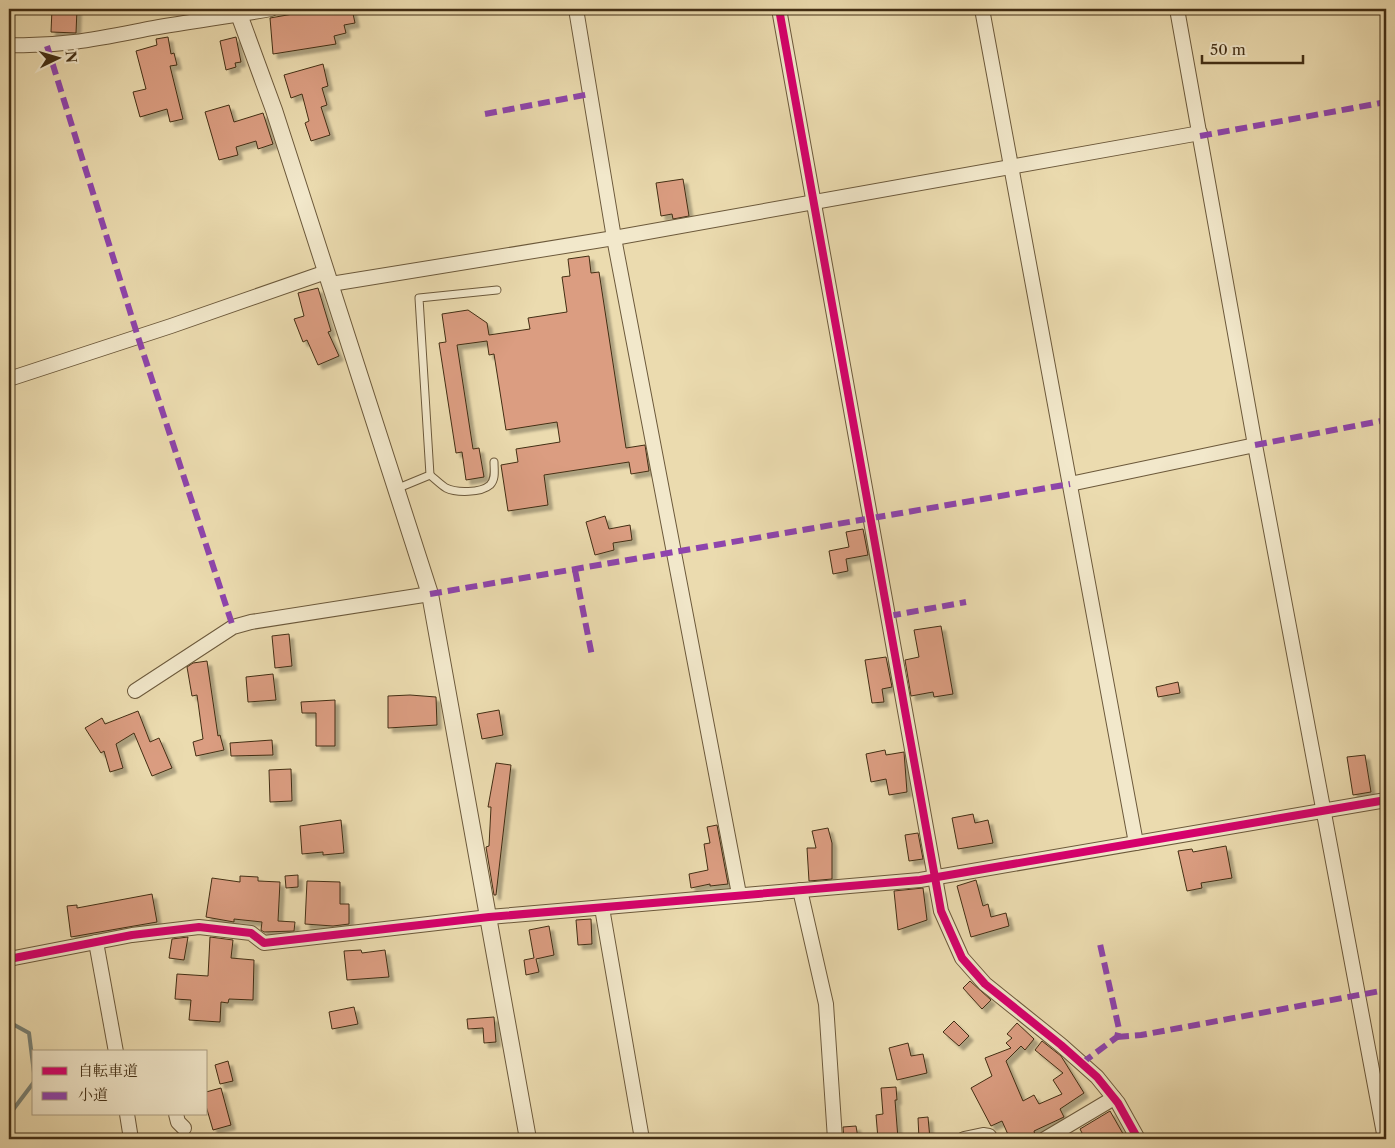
<svg xmlns="http://www.w3.org/2000/svg" width="1395" height="1148" font-family="'Libre Caslon Text','Noto Serif JP',serif">
<defs>
<filter id="shadow"><feDropShadow dx="4.5" dy="4.5" stdDeviation="1" flood-color="#0004"/></filter>
</defs>
<rect width="100%" height="100%" fill="#ebdbaf"/>
<filter id="stains"><feTurbulence type="fractalNoise" baseFrequency=".004" numOctaves="4"/><feColorMatrix values="0 0 0 0 .2 0 0 0 0 .09 0 0 0 0 .02 0 0 0 .5 -.17"/></filter>
<radialGradient id="worn" r=".72"><stop offset=".6" stop-color="#630" stop-opacity="0"/><stop offset="1" stop-color="#630" stop-opacity=".3"/></radialGradient>
<g fill="none" stroke-linecap="round" stroke-linejoin="round">
<!-- stream -->
<g stroke="#788175" stroke-width="4">
<path d="M9,1022L29,1033L34,1073"/>
<path d="M9,1115L34,1082"/>
</g>
</g>
<!-- building -->
<g fill="#db9d81" stroke="#422e14" filter="url(#shadow)">
<path d="M52,9H77L76,33L51,32Z"/>
<path d="M310,9H352L355,23L344,25L346,33L334,36L336,44L273,54L270,18L310,11Z"/>
<path d="M168,37L171,54L174,53L177,65L170,66L183,119L170,122L167,109L140,117L133,92L146,89L136,51L157,45L156,39Z"/>
<path d="M236,37L241,62L235,63L236,67L226,70L220,41Z"/>
<path d="M323,64L328,86L322,88L327,105L321,107L330,135L311,141L305,123L309,121L302,94L291,98L284,75Z"/>
<path d="M229,105L234,122L263,113L273,144L258,149L256,141L236,147L238,155L219,160L205,112Z"/>
<path d="M683,179L689,216L673,219L672,214L661,216L656,183Z"/>
<path d="M589,256L591,273L599,272L626,448L645,445L649,471L631,474L629,462L544,475L548,505L508,511L501,465L518,462L516,449L560,442L557,422L506,430L494,354L489,355L487,341L457,345L473,449L479,448L484,477L466,480L462,452L456,453L439,343L446,342L442,314L468,310L487,323L489,335L530,329L528,318L567,312L562,277L570,276L568,259Z"/>
<path d="M318,288L331,331L328,332L339,356L318,365L307,340L303,342L294,319L304,316L298,293Z"/>
<path d="M605,516L609,529L630,525L632,540L613,543L614,550L595,555L586,522Z"/>
<path d="M863,529L868,555L846,559L848,571L833,574L829,551L849,547L846,532Z"/>
<path d="M941,626L953,694L934,697L933,692L911,696L905,660L919,657L914,630Z"/>
<path d="M289,634L292,666L275,668L272,636Z"/>
<path d="M886,657L892,687L882,689L884,702L872,703L865,660Z"/>
<path d="M207,661L218,736L220,735L224,750L196,756L193,742L203,739L197,695L192,696L187,667L193,663Z"/>
<path d="M273,674L276,700L248,702L246,677Z"/>
<path d="M1178,682L1180,693L1158,697L1156,687Z"/>
<path d="M410,695L436,697L437,725L388,728V696Z"/>
<path d="M335,700V746H316V713H302L301,702Z"/>
<path d="M499,710L503,735L482,739L477,714Z"/>
<path d="M138,711L150,742L159,738L172,768L152,776L134,733L116,744L123,768L110,772L104,751L101,753L85,728L102,718L105,724Z"/>
<path d="M272,740L273,755L231,756L230,743Z"/>
<path d="M885,750L886,755L904,752L907,792L889,795L886,779L871,782L866,754Z"/>
<path d="M1365,755L1371,792L1353,795L1347,757Z"/>
<path d="M496,763L511,765L496,895H494L486,847L489,846L491,807H488Z"/>
<path d="M291,769L292,801L270,802L269,770Z"/>
<path d="M973,814L975,823L988,820L993,843L958,849L952,818Z"/>
<path d="M341,820L344,853L323,855V852L302,854L300,826Z"/>
<path d="M717,825L728,884L710,886V884L691,888L689,874L708,870L704,844L710,843L707,827Z"/>
<path d="M828,828L832,843V879L809,881L807,848H816L812,831Z"/>
<path d="M918,833L923,859L909,861L905,835Z"/>
<path d="M1226,846L1232,878L1201,883L1202,888L1187,891L1178,851L1192,849L1193,852Z"/>
<path d="M298,875V887L286,888L285,876Z"/>
<path d="M240,876L258,877V881L280,882L278,921L295,922L294,931L264,932L261,930L262,922L234,919V922L206,917L212,878L240,882Z"/>
<path d="M976,880L983,906L988,904L991,917L1006,913L1009,926L971,937L957,886Z"/>
<path d="M307,881L340,882V904H349V924L333,926L305,924Z"/>
<path d="M923,888L927,920L898,930L894,891Z"/>
<path d="M152,894L157,922L71,937L67,906L77,905V908Z"/>
<path d="M591,919L592,944L578,945L576,920Z"/>
<path d="M549,926L554,955L536,959L539,972L526,975L524,960L534,958L529,930Z"/>
<path d="M188,937L184,960L169,958L172,939Z"/>
<path d="M210,937L233,940L231,958L254,960L253,1000L229,999L228,1003L221,1002L220,1022L189,1020L191,1000L175,999L177,974L208,976Z"/>
<path d="M361,950L362,953L385,950L389,977L347,980L344,951Z"/>
<path d="M970,981L991,1000L982,1009L963,988Z"/>
<path d="M354,1007L358,1024L332,1029L329,1012Z"/>
<path d="M494,1017L496,1042L484,1043L483,1028L468,1029L467,1019Z"/>
<path d="M954,1021L969,1036L959,1046L943,1032Z"/>
<path d="M1017,1023L1034,1039L1025,1050L1021,1046L1006,1061L1023,1101L1034,1095L1039,1104L1062,1094L1053,1080L1063,1073L1035,1050L1042,1041L1061,1056L1084,1093L1060,1109L1064,1117L1034,1131L1036,1139H1010L1002,1121L991,1126L971,1088L992,1076L985,1058L1011,1048L1006,1043L1012,1038L1007,1034Z"/>
<path d="M908,1043L911,1056L923,1054L927,1073L897,1080L889,1048Z"/>
<path d="M228,1061L233,1081L220,1084L215,1065Z"/>
<path d="M896,1087L897,1100H895L898,1139H878L876,1115L883,1114L881,1088Z"/>
<path d="M221,1088L231,1125L213,1130L206,1106V1092Z"/>
<path d="M1110,1111L1126,1139H1085L1080,1129Z"/>
<path d="M928,1117L930,1139H919L918,1118Z"/>
<path d="M856,1126L858,1138L844,1139L843,1127Z"/>
</g>
<g fill="none" stroke-linecap="round" stroke-linejoin="round">
<defs>
<g id="service">
<path d="M430,475C435,479 441,485 446,488C456,493 481,493 490,485C496,479 494,470 494,462"/>
<path d="M396,489L430,475L419,298L497,290"/>
</g>
<g id="minor">
<path d="M576,9L614,238L739,894"/>
<path d="M779,9L941,911L962,958L985,984L1061,1045L1097,1077L1118,1103L1138,1139"/>
<path d="M982,9L1136,843"/>
<path d="M1177,9L1255,445L1385,1139"/>
<path d="M9,45C63,47 101,38 153,28C193,21 232,16 271,9"/>
<path d="M331,284L614,238L1200,133"/>
<path d="M9,379L171,326L326,272"/>
<path d="M1070,484L1255,445"/>
<path d="M135,691L233,627L251,622L430,594"/>
<path d="M800,890L826,1004L835,1139"/>
<path d="M602,908L642,1139"/>
<path d="M96,942L116,1052"/>
<path d="M9,959L132,935L199,927L251,933L264,943L489,917L920,880L1386,800"/>
<path d="M127,1114L131,1139"/>
<path d="M176,1114L178,1122L184,1128"/>
<path d="M964,1139L983,1135L989,1136L991,1139"/>
<path d="M1045,1139L1114,1098"/>
</g>
<path id="tertiary" d="M237,9L274,110L430,594L528,1139"/>
</defs>
<!-- service casing -->
<use href="#service" stroke="#6c593b" stroke-width="9"/>
<!-- minor casing -->
<use href="#minor" stroke="#6c593b" stroke-width="16"/>
<!-- tertiary casing -->
<use href="#tertiary" stroke="#6c593b" stroke-width="18"/>
<!-- service -->
<use href="#service" stroke="#f2e8cb" stroke-width="7"/>
<!-- minor -->
<use href="#minor" stroke="#f2e8cb" stroke-width="14"/>
<!-- tertiary -->
<use href="#tertiary" stroke="#f2e8cb" stroke-width="16"/>
<!-- quiet -->
<g stroke="#8e44ad" stroke-width="6" stroke-dasharray="12 6" stroke-linecap="butt">
<path d="M47,46L138,337L233,627"/>
<path d="M485,114L590,94"/>
<path d="M1200,136L1386,102"/>
<path d="M1255,445L1386,420"/>
<path d="M575,570L592,656"/>
<path d="M430,594L1070,484"/>
<path d="M889,616L966,602"/>
<path d="M1117,1037L1141,1035L1386,990"/>
<path d="M1082,1063L1117,1037L1119,1029L1100,944"/>
</g>
<defs>
<g id="cycleway">
<path d="M779,9L941,911L962,958L985,984L1061,1045L1097,1077L1118,1103L1138,1139"/>
<path d="M9,959L132,935L199,927L251,933L264,943L489,917L920,880L1386,800"/>
</g>
</defs>
<!-- cycleway casing -->
<use href="#cycleway" stroke="#f2e8cb" stroke-width="11"/>
<!-- cycleway -->
<use href="#cycleway" stroke="#d6006c" stroke-width="8"/>
</g>
<!-- margin -->
<rect width="1395" height="1148" fill="none" stroke="#ebdbaf" stroke-width="30"/>
<rect x="10" y="10" width="1375" height="1128" fill="none" stroke="#422e14" stroke-width="2.5"/>
<rect x="15" y="15" width="1365" height="1118" fill="none" stroke="#422e14"/>
<!-- legend -->
<rect x="32" y="1050" width="175" height="65" fill="#f2e8cb" stroke="#ac9e82"/>
<rect x="42" y="1067" width="25" height="8" fill="#d6006c" stroke="#ac9e82"/>
<text x="78" y="1076" font-size="15" fill="#422e14">自転車道</text>
<rect x="42" y="1092" width="25" height="8" fill="#8e44ad" stroke="#ac9e82"/>
<text x="78" y="1100" font-size="15" fill="#422e14">小道</text>
<!-- north arrow -->
<g transform="translate(58 58) rotate(85)" stroke="#f2e8cb" stroke-width="4" paint-order="stroke">
<path d="M0-4L9 19L0 12L-9 19Z" fill="#422e14"/>
<text y="-8" font-size="14" font-weight="bold" text-anchor="middle" fill="#422e14">N</text>
</g>
<!-- scale -->
<path d="M1202 55v8h101v-8" fill="none" stroke="#422e14" stroke-width="2.5"/>
<text x="1210" y="55" font-size="15" fill="#422e14" stroke="#f2e8cb" stroke-width="4" paint-order="stroke">50 m</text>
<rect width="100%" height="100%" filter="url(#stains)"/>
<rect width="100%" height="100%" fill="url(#worn)"/>
</svg>
